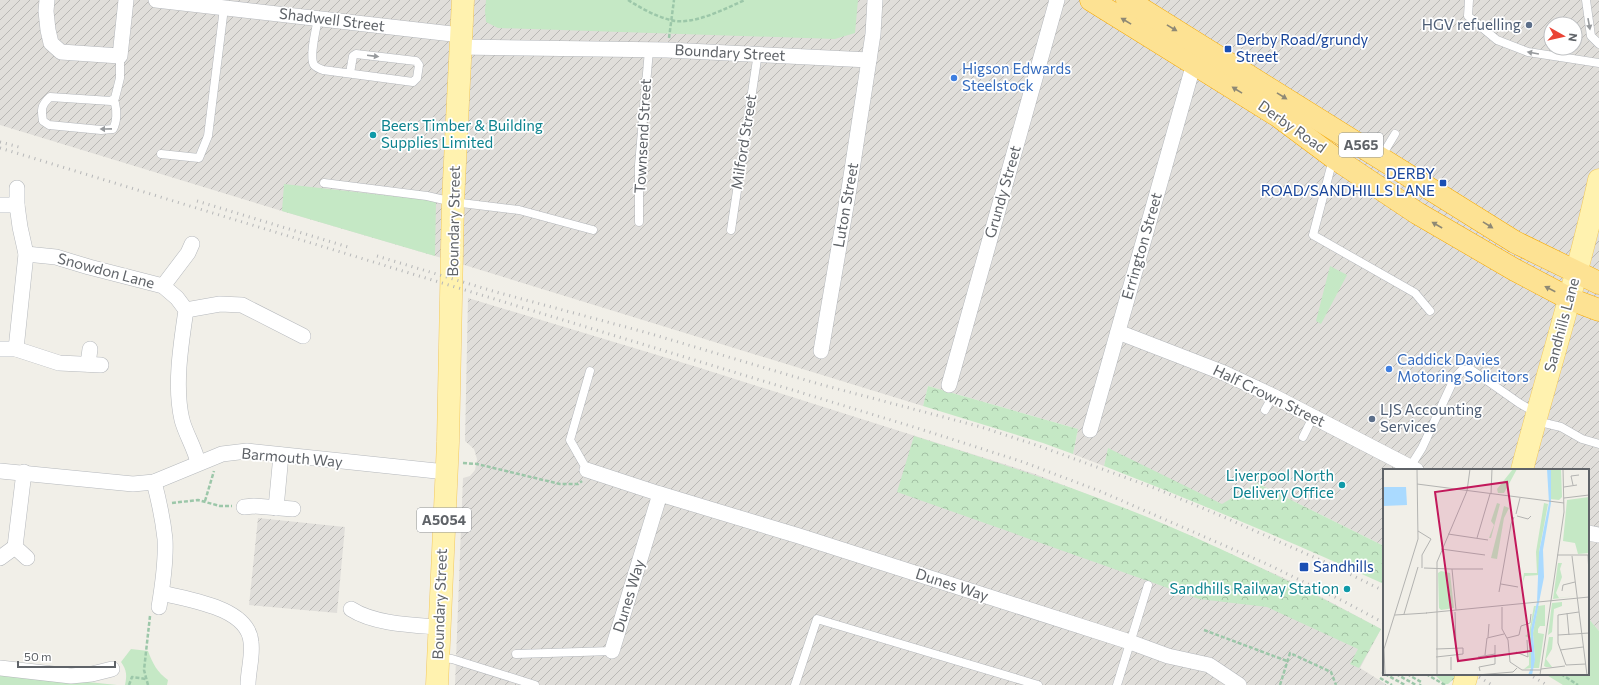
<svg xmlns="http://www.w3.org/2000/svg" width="1599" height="685" font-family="Commissioner,sans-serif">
<defs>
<pattern id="industrial-furrows" width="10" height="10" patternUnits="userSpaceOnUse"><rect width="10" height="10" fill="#e0deda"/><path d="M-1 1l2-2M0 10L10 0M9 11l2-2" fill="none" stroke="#b9b8b5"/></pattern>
<pattern id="forest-crowns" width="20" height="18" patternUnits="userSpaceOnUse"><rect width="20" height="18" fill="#c5e8c5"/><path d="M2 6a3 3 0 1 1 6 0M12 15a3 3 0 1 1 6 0" fill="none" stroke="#a3c0a4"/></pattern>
</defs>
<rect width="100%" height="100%" fill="#f1efe8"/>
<!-- industrial -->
<g fill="url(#industrial-furrows)" fill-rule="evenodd">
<path d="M0,0H1599V631L1588,618V470H1384V546L1257,483L1222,505L1108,449L1104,466L1073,454L1078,429L928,386L923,406L435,256L282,211L0,125ZM1551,24H1575V48H1551Z"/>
<path d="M468,298L697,367L1035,474L1166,525L1295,583L1381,629L1360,668L1387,685H455L463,478L470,476L475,470L477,459L474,449L465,441Z"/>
<path d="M258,518L345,527L337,613L249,605Z"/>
</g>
<!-- green -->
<g fill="#c5e8c5">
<path d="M486,0H858L855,33L835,39L498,28L486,22L485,11Z"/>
<path d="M284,184L436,201L435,256L282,211Z"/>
<path d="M1330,266L1347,275L1321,324L1316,321Z"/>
<path d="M1588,618L1599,631V685H1563L1545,674H1588Z"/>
<path d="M131,649L148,651C153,664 157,672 168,680L167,685H125C127,676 127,670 121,662Z"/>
<path d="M0,673L117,685H0Z"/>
</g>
<!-- forest -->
<g fill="url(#forest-crowns)">
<path d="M928,386L1078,429L1073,454L1043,443L923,406Z"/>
<path d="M914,436C999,463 1084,490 1166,525C1240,556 1311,592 1381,629L1359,668L1350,664L1358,649L1267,607L1199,599L897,492Z"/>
<path d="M1108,448L1222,504L1257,483L1384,546V584C1292,542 1199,503 1104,466Z"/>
<path d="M1434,674H1456L1455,678L1448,684H1444Z"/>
</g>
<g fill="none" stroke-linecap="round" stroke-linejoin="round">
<defs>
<g id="lane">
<path d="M1469,0L1468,16L1497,40L1528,52L1599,63"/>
<path d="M1586,0L1591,36L1599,44"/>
<path d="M318,19C316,29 309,57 314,65C317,68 320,69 323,70L413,82L417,78L419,65L416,61L356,54L353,56L350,73"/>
<path d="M111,101L115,103C117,111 117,122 113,129L101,130L49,125L43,121C41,110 41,105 50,97L111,101L115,98L120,78V56"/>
<path d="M161,154L199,158L208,136L224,8"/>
<path d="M1381,157L1395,134"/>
<path d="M1333,159L1313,235L1415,293L1430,311"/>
<path d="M324,183L427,196L453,202L519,210L593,230"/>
<path d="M639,222V165L649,50"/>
<path d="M731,230L758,53"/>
<path d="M1265,410L1273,396"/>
<path d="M1536,421L1561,427L1582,439L1599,444"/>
<path d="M1303,437L1313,417"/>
<path d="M1410,467L1422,448L1455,377L1462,370L1470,369L1482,377L1519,403L1536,413"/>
<path d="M587,470L570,440L590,371"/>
<path d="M516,654L612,651"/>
<path d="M439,658L452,659L535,685"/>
<path d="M795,685L817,619L1038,685"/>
<path d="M1117,685L1148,585"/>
</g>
<g id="street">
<path d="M47,0L46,11L48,30L51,43L61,52L120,56L126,0"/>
<path d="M156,0L461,35"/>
<path d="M460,47L667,50L869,60L873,34L875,0"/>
<path d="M0,205H17"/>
<path d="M26,254L56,257L89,267L163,286L177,298L186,310C181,344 174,386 182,420C186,435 195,448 198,463"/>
<path d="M163,286L188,253L192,244"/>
<path d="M186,310L220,304L242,305L303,336"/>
<path d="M1118,332L1224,373L1273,396L1416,470"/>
<path d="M0,349H16L59,363L101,365"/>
<path d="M16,349L26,254L20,227L17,205V188"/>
<path d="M821,351L849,189L869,60"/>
<path d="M88,364L90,349"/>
<path d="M949,385L1057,0"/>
<path d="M1090,430L1194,63"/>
<path d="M587,470L660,494L799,536L1130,642L1168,656L1209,665L1239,685"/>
<path d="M0,471L133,484L154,482L222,454L247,451L446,472"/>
<path d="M24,472L15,547L27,558"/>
<path d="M154,482C159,501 163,520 165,539C166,557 162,589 159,607"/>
<path d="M244,507L254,506L293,509"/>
<path d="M276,508L281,455"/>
<path d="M1588,533L1599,535"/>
<path d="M0,558L15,547"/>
<path d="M162,593C188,600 248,607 251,642C253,656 248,671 248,685"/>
<path d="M351,609C374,624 412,625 439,627"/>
<path d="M612,651L660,494"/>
<path d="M0,668L71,676L92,674L112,669"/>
</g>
<g id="primary">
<path d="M1522,470C1547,373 1578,278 1599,180"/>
<path d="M437,685L448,442L453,202L463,0"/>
<path d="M1464,685L1467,674"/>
</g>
<g id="highway">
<path d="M1091,0L1278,116L1333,157L1417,213L1515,270L1570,299L1599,310"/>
<path d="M1127,0L1515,242L1599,283"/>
</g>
</defs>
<!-- lane casing -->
<use href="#lane" stroke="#b5b8bc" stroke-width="9"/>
<!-- street casing -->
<use href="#street" stroke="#b5b8bc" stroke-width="16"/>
<!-- primary casing -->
<use href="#primary" stroke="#f2c960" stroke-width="23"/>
<!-- highway casing -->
<use href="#highway" stroke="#f9ab00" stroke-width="23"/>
<!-- path -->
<g stroke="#9cc7a9" stroke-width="2.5" stroke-dasharray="4 2" stroke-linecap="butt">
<path d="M628,0C641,8 655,16 670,20C693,26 724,9 745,0"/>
<path d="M669,38L674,0"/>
<path d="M463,463L477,464L560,484H578L582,481"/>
<path d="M205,501L214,471"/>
<path d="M172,503L198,500L220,506H232"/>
<path d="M1204,630L1287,661"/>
<path d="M1383,661H1384"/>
<path d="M1384,670L1383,673H1384"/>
<path d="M1385,674L1405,685"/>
<path d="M1396,674L1416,685"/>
<path d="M1407,674L1421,682L1420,685"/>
<path d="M1426,674L1445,685"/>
<path d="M1561,674L1578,685"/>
<path d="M1380,678L1392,685"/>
<path d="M129,685L132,677L146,679"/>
<path d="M148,685L144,670L150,616"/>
<path d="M1280,685L1290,653L1331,672L1336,685"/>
</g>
<!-- lane -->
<use href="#lane" stroke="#fff" stroke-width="8"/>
<!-- street -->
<use href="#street" stroke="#fff" stroke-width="15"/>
<!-- primary -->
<use href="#primary" stroke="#fff2af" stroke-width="22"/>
<!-- highway -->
<use href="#highway" stroke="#fde293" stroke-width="22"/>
<!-- rail -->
<g stroke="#b6b7b8" stroke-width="3" stroke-dasharray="1 5" stroke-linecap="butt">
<path d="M0,142L19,147"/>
<path d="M0,148L917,428L1023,462L1102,492L1269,565L1345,602L1384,623"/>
<path d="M197,201L348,247"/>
<path d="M377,256L496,292L648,333L819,384L981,427L1039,446L1157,489L1226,518L1327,563L1384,591"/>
<path d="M1474,674L1492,685"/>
<path d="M1528,674L1547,685"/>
</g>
</g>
<!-- one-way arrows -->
<defs><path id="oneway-solid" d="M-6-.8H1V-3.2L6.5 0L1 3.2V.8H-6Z"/></defs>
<g fill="#8e8975">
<use href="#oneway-solid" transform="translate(1126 21) rotate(-149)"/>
<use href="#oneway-solid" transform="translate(1172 28) rotate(31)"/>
<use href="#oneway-solid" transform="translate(1237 90) rotate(-148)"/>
<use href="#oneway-solid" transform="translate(1282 96) rotate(32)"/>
<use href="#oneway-solid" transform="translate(1437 225) rotate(-150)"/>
<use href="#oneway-solid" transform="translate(1488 225) rotate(32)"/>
<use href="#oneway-solid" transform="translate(1550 289) rotate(-153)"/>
</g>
<g fill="#979a9d">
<use href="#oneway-solid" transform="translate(1589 24) rotate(80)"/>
<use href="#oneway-solid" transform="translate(1533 53) rotate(-170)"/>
<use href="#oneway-solid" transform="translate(373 56) rotate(7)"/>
<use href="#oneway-solid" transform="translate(106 129) rotate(179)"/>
</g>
<!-- markers -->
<g fill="#5c6f8a" stroke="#fff" stroke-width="1.5">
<circle cx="1529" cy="25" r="4"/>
<circle cx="1372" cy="419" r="4"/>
</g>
<g fill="#1a4fb4" stroke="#fff" stroke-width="1.5">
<rect x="1224" y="45" width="8" height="8" rx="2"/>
<rect x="1439" y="179" width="8" height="8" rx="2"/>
<rect x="1299" y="562" width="10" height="10" rx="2"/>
</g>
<g fill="#3f7fe0" stroke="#fff" stroke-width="1.5">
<circle cx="954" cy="78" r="4"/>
<circle cx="1389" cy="369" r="4"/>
</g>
<g fill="#0f9aa8" stroke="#fff" stroke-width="1.5">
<circle cx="373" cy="135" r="4"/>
<circle cx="1342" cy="485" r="4"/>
<circle cx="1347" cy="589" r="4"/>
</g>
<g text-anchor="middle" stroke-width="3.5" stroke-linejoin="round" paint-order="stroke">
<!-- shield labels -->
<g fill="#fff" stroke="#8f9295" stroke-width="1">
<rect x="1339" y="133" width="44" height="24" rx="3"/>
<rect x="417" y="508" width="54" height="24" rx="3"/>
</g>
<g font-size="14" font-weight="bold" fill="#5f6368">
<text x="1361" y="150">A565</text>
<text x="444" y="525">A5054</text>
</g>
<!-- street labels -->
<g font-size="15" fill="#5f6368" stroke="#fff">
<text transform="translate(332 20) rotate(7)" y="5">Shadwell Street</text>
<text transform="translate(730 53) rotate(3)" y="5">Boundary Street</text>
<text transform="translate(1292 127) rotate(35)" y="5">Derby Road</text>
<text transform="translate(643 136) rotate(-87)" y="5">Townsend Street</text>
<text transform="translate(744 142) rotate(-81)" y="5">Milford Street</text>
<text transform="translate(1003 192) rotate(-74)" y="5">Grundy Street</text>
<text transform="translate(846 205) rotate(-80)" y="5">Luton Street</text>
<text transform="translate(454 221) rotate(-89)" y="5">Boundary Street</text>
<text transform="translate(1142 246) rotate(-74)" y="5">Errington Street</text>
<text transform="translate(106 271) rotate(15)" y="5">Snowdon Lane</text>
<text transform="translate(1562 325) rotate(-75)" y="5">Sandhills Lane</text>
<text transform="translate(1269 396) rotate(26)" y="5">Half Crown Street</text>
<text transform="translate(292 458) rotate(5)" y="5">Barmouth Way</text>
<text transform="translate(952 585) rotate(18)" y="5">Dunes Way</text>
<text transform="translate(629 596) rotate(-73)" y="5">Dunes Way</text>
<text transform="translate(440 604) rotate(-88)" y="5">Boundary Street</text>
</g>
<!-- service labels -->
<g font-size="15" fill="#4e5e75" stroke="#fff" text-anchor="end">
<text x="1521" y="30">HGV refuelling</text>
<text x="1380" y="415" text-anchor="start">LJS Accounting<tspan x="1380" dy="17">Services</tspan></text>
</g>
<!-- transit labels -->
<g font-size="15" fill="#164399" stroke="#fff" text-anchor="start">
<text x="1236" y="45">Derby Road/grundy<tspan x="1236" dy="17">Street</tspan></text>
<text x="1435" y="179" text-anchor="end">DERBY<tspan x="1435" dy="17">ROAD/SANDHILLS LANE</tspan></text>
<text x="1313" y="572">Sandhills</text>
</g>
<!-- shop labels -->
<g font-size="15" fill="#366cbe" stroke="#fff" text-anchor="start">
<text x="962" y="74">Higson Edwards<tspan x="962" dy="17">Steelstock</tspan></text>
<text x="1397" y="365">Caddick Davies<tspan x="1397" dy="17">Motoring Solicitors</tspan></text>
</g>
<!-- culture labels -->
<g font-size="15" fill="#0d838f" stroke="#fff" text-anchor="end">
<text x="381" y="131" text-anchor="start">Beers Timber &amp; Building<tspan x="381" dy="17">Supplies Limited</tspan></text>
<text x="1334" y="481">Liverpool North<tspan x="1334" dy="17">Delivery Office</tspan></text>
<text x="1339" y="594">Sandhills Railway Station</text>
</g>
</g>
<!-- overview -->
<g transform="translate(1383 469)">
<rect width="206" height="206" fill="#f1efe8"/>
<path d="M130,0H134L121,24H115L114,20ZM168,0H178L179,28L176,31L167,30ZM206,28V84L195,85L192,74L180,72L184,31ZM175,94H179L177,100L179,108L173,124L176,129L193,127L170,130ZM58,102L67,104L71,139L58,141L56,139L55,104ZM179,133V137L171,140L169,163L165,166L169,134ZM162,136V157H157L155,160V164L161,165L156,199H149L152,191L150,164L155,137ZM151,137H153L148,160V199L141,200L146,196V169L142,167L146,164ZM166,168H170L169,180L163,190L169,198H163L161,197Z" fill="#c5e8c5"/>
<path d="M114,34L117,35L108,69H106L111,56L108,52ZM161,34L165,35L156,83V106L142,107L139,116L141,104H154L153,83ZM121,37L126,39L121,49L114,90L108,89Z" fill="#c5e8c5"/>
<path d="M164,0H168V34L160,81L161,108L150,164L152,191L149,206H145L148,199V160L154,133L156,83L166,34ZM0,18H23L24,36L0,37Z" fill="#aadaff"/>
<path fill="none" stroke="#b3b3b1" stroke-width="1" d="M34,15L181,34M190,16L188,7L196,6M181,18L194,16M108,25L109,0M181,29L206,26M133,45L137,29M134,47L145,50L148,47M35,62L48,70L39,86V99M65,65L105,71M94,69L107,25M58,80L102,86M174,86H206M205,86L206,105M189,87L204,206M41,99L69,100L73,141M69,100H100M118,115L135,118M179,122L180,116L192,113M116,123L128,55L131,48M119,138V160L125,171L127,193L139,201H158M72,143L73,179M196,143L175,146V174L183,196L203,195M43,144L206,128M184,144L186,166M21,145L35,98M12,146L44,144M136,166L138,157L147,154L148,145M175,166L206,164M105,168L106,155M124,169L136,166M53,180L80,179V185L53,188M177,181L200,178M133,183L145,188L144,171M102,186L104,169L121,165M68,188V201M95,188L112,185M158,200L182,197M97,202L96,198L112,195V176M2,206L1,180L35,70L34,0M54,206V93L84,22L87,0M94,206L130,203L134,199M157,206L181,43L180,0"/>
<path fill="#c2185b" fill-opacity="0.15" stroke="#c2185b" stroke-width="2" d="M124,13L148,182L75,192L52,23Z"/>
<rect width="206" height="206" fill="none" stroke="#5f6368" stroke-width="2"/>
</g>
<!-- north arrow -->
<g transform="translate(1563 36) rotate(98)"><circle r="19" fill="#ffffff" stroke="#bfc1c3"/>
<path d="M0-3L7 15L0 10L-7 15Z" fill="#ea4335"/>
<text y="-6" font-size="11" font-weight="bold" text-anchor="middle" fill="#5f6368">N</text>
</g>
<!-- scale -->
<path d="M18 661v6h97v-6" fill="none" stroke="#5f6368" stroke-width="2"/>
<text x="24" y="661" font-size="12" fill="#5f6368" stroke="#ffffff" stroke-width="3" paint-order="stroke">50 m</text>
</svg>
